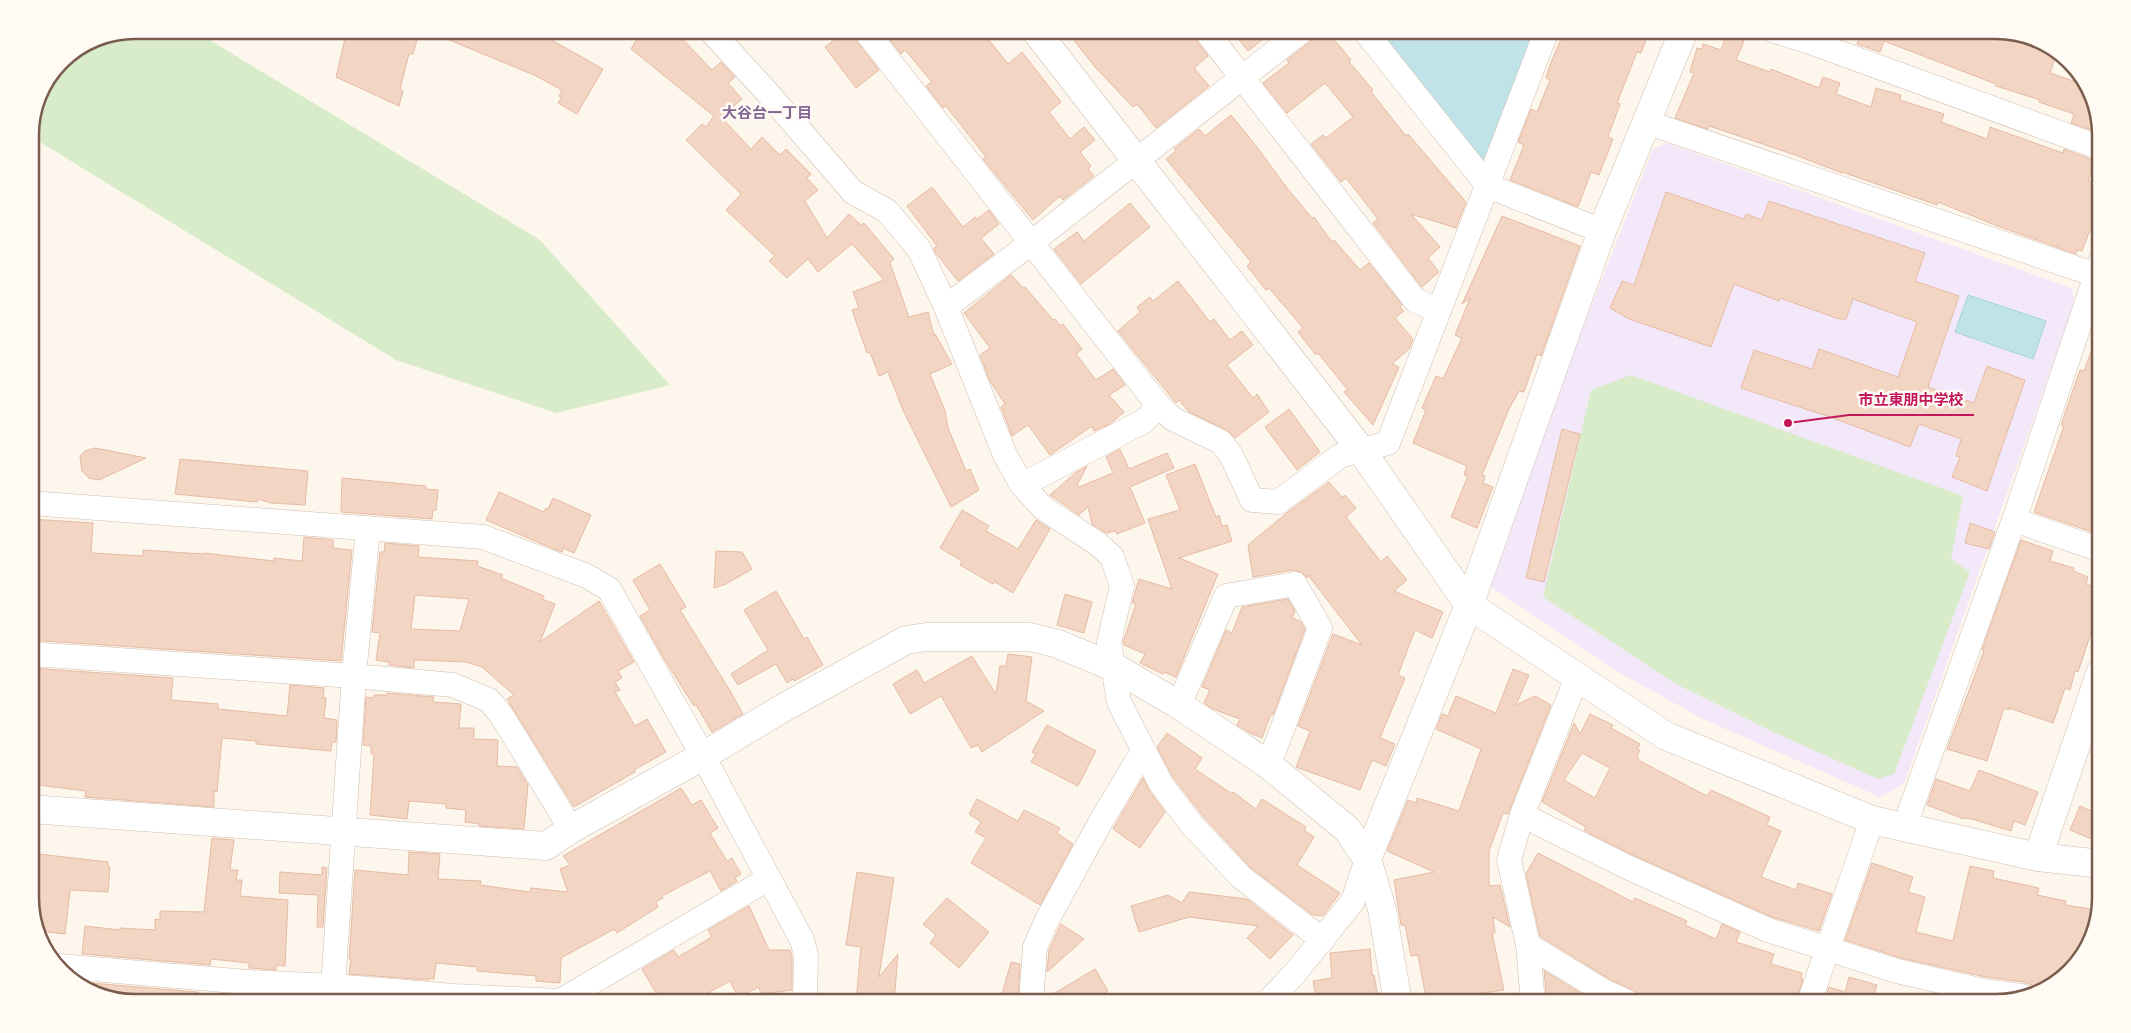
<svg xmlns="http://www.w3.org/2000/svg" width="2131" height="1033" font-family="'PT Sans','Noto Sans JP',sans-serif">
<rect width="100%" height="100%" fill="#fdf6ec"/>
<!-- education -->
<path fill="#f3e8fa" d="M1667,143L2071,288L2075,301L1904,784L1880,797L1703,719L1620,673L1491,587L1488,577L1498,545L1653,149Z"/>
<!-- green -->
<g fill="#d8ecc9">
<path d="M134,30H193L540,240L670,385L556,413L396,360L30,136V128L38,94L61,60L95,38Z"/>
<path d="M1631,375L1963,496L1951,559L1970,572L1894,774L1878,779L1773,732L1676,684L1543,597L1591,390Z"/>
</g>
<!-- water -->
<g fill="#bfe3e8" stroke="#a5d3da">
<path d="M1372,30H1536L1486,173Z"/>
<path d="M1968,295L2046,321L2033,359L1955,332Z"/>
</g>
<!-- building -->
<g fill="#f3d5c3" stroke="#e6bba3" fill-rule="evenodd">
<path d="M347,30H420L413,54H409L400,89L403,91L399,106L336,77Z"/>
<path d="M425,30H534L603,69L577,114L558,103L561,98L559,96L562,90L534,75Z"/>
<path d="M642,30H674L712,70L721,62L735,77L728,83L742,99L721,117L751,149L762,137L780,155L786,149L811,174L807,178L818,190L805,201L827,238L849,214L861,225L864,223L894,259L890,263L909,317L928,312L934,336L935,334L952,364L930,374L945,411L948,428L966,471L970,469L979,490L951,507L903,410L888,372L879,376L870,352L867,353L852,310L859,308L853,292L884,280L852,244L818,272L808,259L787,278L769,261L775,256L726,210L741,194L686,140L702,124L706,127L714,116L631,49Z"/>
<path d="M847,30H852L854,38L879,70L856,88L825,47Z"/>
<path d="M882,30H981L1008,64L1022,52L1061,102L1049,112L1070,139L1084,127L1095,140L1080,152L1091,166L1088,169L1094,176L1063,200L1060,196L1033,220L983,159L986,157L946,106L943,108L926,86L932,82L905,50L901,54Z"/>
<path d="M1066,30H1188L1208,56L1194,68L1209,86L1156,128L1137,104L1133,107L1095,67Z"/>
<path d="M1231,30H1281L1269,39L1266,37L1248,51Z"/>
<path d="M1316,30H1325L1338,44L1351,60L1349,62L1373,90L1371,92L1406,136L1408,134L1466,202L1456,228L1411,214L1440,247L1428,258L1439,272L1422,287L1373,223L1378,219L1346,178L1341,182L1311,144L1323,135L1326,138L1353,117L1325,83L1287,113L1263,83L1289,63L1287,60L1311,41Z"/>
<path d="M1565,30H1650L1641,53L1637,52L1617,103L1620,104L1608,137L1613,139L1599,175L1591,172L1578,207L1510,180L1524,145L1518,142L1531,109L1537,112L1550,80L1546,78L1550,65Z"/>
<path d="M1859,30H1997L2043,41L2057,53L2050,73L2085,85L2087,88L2101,128V133L2071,123L2074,114L2039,102L2040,100L1996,86V84L1884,41L1880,52L1857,44L1861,32Z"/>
<path d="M1727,34L1744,41L1736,60L1770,72L1771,69L1819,88L1823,77L1840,83L1836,94L1871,107L1876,88L1901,95L1900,100L1944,114L1941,122L1987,139L1990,127L2063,153L2064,149L2095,161L2088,181L2101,185V216L2096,214L2082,251L2077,250L2076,254L2000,227L1938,202L1937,205L1842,172V173L1798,156L1709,126L1708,129L1675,118L1694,73L1690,72L1697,48L1702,49L1703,44L1721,50Z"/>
<path d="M1231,115L1257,147L1287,188L1312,218L1314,217L1332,242L1334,240L1360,270L1369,263L1402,305L1400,307L1404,311L1395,318L1413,339L1409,349L1392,364L1399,367L1373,425L1344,392L1348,390L1318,353L1316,355L1298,332L1303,328L1269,288L1266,290L1247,266L1251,262L1166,159L1176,151L1174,149L1199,129L1205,136Z"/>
<path d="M932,187L963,227L975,217L977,219L989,210L999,224L981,238L994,254L958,281L935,252L934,248L937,246L907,206Z"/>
<path d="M1666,192L1744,219L1746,214L1762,220L1769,201L1925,253L1915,281L1959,296L1928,387L1974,403L1987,366L2025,380L1987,491L1952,477L1960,457L1956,456L1961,439L1919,424L1910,447L1833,418L1741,388L1754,350L1812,369L1819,349L1898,377L1917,322L1853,299L1846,319H1839L1780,298L1779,301L1734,284L1711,347L1629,319L1610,308L1622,281L1634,285Z"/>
<path d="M1130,203L1150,227L1081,284L1054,249L1077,232L1084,241Z"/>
<path d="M1502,216L1580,246L1541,356L1537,354L1524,392L1519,391L1509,409L1482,475L1485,476L1483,483L1493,487L1477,528L1451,517L1468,476L1464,475L1467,466L1413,443L1426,410L1422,408L1436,376L1443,379L1462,338L1455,335L1470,298L1462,304Z"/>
<path d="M1011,275L1023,288L1025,287L1053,320L1055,319L1060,326L1063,324L1082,349L1076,354L1096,380L1113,369L1125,385L1109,395L1124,412L1110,424L1094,431L1092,426L1050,455L1028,425L1012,436L1001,407L1005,404L990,381L980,355L990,348L964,313Z"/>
<path d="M1178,281L1210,322L1214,319L1230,340L1242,331L1253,345L1227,365L1253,398L1257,394L1269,412L1235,438L1227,430L1189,412L1179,400L1176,403L1118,331L1140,312L1137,307L1150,297L1153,301Z"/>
<path d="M2099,330L2101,331V535L2034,512L2064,426L2061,425L2080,370L2084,371Z"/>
<path d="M1289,409L1320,452L1297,470L1265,427Z"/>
<path d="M1562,429L1580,434L1544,582L1526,578Z"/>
<path d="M95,448L146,458L99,480L89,478L82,471L80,456L85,451Z"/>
<path d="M1120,449L1129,469L1167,453L1174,468L1130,487L1145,523L1117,534L1115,531L1106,533L1092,524L1088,507L1079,515L1050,495L1075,473L1087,466L1077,485L1079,487L1113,473L1106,457Z"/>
<path d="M180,459L308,471L305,505L271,503L258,499L257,502L175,494Z"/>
<path d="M1195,464L1216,517L1219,515L1222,526L1227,525L1232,541L1179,558L1218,574L1176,677L1164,672L1163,674L1140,663L1145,654L1124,645L1123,642L1136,604L1132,603L1139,579L1172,589L1148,519L1180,510L1166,475Z"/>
<path d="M342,478L426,486V489L438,490L436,510H433L432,519L341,512Z"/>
<path d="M1329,482L1342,497L1345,495L1356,508L1346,517L1381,562L1387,556L1407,580L1394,591L1443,612L1432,638L1415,630L1398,675L1405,678L1380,738L1395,744L1386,766L1372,760L1360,790L1296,767L1310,731L1298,726L1333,634L1362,645L1308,575L1307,578L1301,572L1293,570L1253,577L1248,545L1288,512Z"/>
<path d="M499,492L544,512L546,508L548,509L553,498L591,515L574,553L563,548L562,552L544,545L486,520Z"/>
<path d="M962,510L989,526L986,531L1018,549L1036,520L1050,529L1013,593L995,582L993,584L960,565L962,561L940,548Z"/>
<path d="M31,519L93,523L91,553L143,556V550L203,554L204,553L274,561V558L302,561L304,537L333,540V548L352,550L341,661L30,640L33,580H30Z"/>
<path d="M1970,523L1995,532L1989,549L1965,543Z"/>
<path d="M2021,540L2053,551L2050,561L2074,568L2073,571L2088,577L2086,584L2101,590V613L2098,612L2078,672L2075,671L2070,690L2065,688L2053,723L2009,708V710L2004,708L1987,761L1947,749L1984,651L1982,650Z"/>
<path d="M385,543L419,546L418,557L478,561L477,566L503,575L501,578L544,596L542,599L555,604L540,642L599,601L634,662L618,671L622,678L615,682L620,690L615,692L635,726L647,719L666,752L634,770L635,772L574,807L507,699L514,695L482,667L466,662L414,660V668L389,665V662L376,660L380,633L372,632L380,552H384ZM415,595L469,599L460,631L411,629Z"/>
<path d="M716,551L742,552L752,569L726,584L714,588Z"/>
<path d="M660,564L686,607L680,610L729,689L743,714L712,732L696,705L694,706L663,657L640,616L650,610L633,580Z"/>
<path d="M776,591L804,639L807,637L823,665L794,681L793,679L787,683L776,664L738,685L731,674L768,650L744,610Z"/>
<path d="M1065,594L1092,602L1084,633L1057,625Z"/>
<path d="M1288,599L1295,611L1292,618L1300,621L1305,629L1273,715L1271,714L1262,738L1250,733L1237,725L1240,719L1213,709L1204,703L1210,690L1202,687L1226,630L1232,633L1242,607Z"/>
<path d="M1008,654L1032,657L1026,701L1044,711L982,752L978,745L971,748L941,696L910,714L893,684L917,670L924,683L972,656L996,694L1000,666H1006Z"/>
<path d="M30,668L173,678L171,700L218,704V709L287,716L290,685L324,688L323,698H326L324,718L337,720L336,742H332L331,751L256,744V741L222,738L217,792L214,791V807L85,797L86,791L30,784L34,750L31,749L37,688H30Z"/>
<path d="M1513,669L1529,675L1516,705L1535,696L1551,705L1508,814L1503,813L1489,851V886L1500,885L1510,927L1493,917L1495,933H1492L1504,990L1454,997L1455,1003H1427L1418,955L1411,956L1405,925H1401L1394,880L1434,872L1387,851L1408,800L1416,803L1417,798L1459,811L1481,749L1436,729L1442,714L1448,716L1456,696L1496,713Z"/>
<path d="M387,693L434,697L433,702L461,704L459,728H474V739L498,740L497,766L517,767L528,785L524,829L479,826V824L465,822L466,810L446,808V804L409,801L407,819L370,815L374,754H371V746L363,745L366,697L374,698V695H387Z"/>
<path d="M1590,714L1613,725L1611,728L1640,744L1637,749L1640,750L1637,757L1640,761L1707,796L1711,790L1770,817L1767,825L1781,831L1761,877L1796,890L1798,883L1832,894L1819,931L1772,917L1633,855L1589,833L1584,830L1586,827L1542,802L1574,723L1580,734ZM1582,753L1610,768L1595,798L1564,780Z"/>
<path d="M1047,725L1096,751L1078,786L1031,762L1036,754L1032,752Z"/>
<path d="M1167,733L1202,758L1195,769L1232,794L1233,792L1256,809L1262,799L1306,827L1304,830L1314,837L1297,865L1340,893L1323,916L1313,915L1250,867L1203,816L1173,777L1157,747Z"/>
<path d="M1979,770L2038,792L2025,825L2014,821L2011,831L1972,819L1965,818L1964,819L1927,805L1936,779L1970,791Z"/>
<path d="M1143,778L1150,792L1165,812L1140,848L1113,829Z"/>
<path d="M681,788L692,805L701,800L718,828L710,833L727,861L732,858L741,874L735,878L737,881L721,891L710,871L662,896L663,898L656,902L658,907L617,933L614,929L561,958L560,983L536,981V976L477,971V967L436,963L434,979L429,978V980L349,974L351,959H349L355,870L408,875L409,852L440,854L438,879L481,881L480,885L530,892L531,888L568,892L560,869L570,865L563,856Z"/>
<path d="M977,799L1018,821L1024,810L1060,828L1057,833L1073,844L1040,905L971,863L986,838L975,832L981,822L969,814Z"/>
<path d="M2080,806L2101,815V843L2070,830Z"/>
<path d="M212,838L234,840L230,870H238L236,880H242L240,896L288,900L285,966L276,965V970L249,968V963L211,959L210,965L82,954L85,926L120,930V928L155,930V919L160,920V911L204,912Z"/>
<path d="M30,853L108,862V867H110L108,892L70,890L65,934L39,931L30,906Z"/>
<path d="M1538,853L1633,902L1635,898L1687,921L1685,925L1716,939L1722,924L1740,932L1736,942L1774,954L1771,964L1802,973L1801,979H1803L1796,1003H1643L1640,995L1635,991L1611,980L1540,936L1526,874Z"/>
<path d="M1872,863L1913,877L1908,892L1925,897L1916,932L1953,941L1970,866L1994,871L1993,878L2039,888L2037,895L2066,901L2065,905L2098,910L2090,945L2054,986L2034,992V986L2023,982L1986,977L1901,958L1845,940Z"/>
<path d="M322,867L327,868L323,927H317L318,895L279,893L280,872L322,875Z"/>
<path d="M857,872L894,878L879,977L898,954L894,1003L856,1001L861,947L846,945Z"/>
<path d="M1189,892L1247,899L1293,935L1270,959L1247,938L1258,926L1189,917L1139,932L1131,906L1168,895L1182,903Z"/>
<path d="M947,898L989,932L959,968L930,943L936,935L923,924Z"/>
<path d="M749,906L769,950H790L792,957V990L761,994L759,987L738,997L730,981L690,1003H662L642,969L674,950L678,957L712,937L708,930Z"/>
<path d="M1061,924L1084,939L1047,972L1049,950Z"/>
<path d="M1370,949L1372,975H1374L1379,1003H1317L1313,981L1332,978L1330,953Z"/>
<path d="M1011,962L1020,964L1018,999L1014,1002L1001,998Z"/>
<path d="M1095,969L1108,991L1087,1003H1045V999Z"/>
<path d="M1544,971L1597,1003H1547Z"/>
<path d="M1849,977L1877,985L1871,1003H1824L1829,987L1845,992Z"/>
<path d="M79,982L198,992L197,1003H134L88,992L79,984Z"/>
</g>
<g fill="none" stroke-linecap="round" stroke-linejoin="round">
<defs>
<g id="minor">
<path d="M710,30L766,91L853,192L887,211L919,249L946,307L1005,455L1022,485L1043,508L1098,544L1112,557L1122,586L1109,642L1119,702L1161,784L1192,825L1241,877L1323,940"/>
<path d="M865,30L1159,406L1173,419L1221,442L1231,455L1252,500L1278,502L1340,456L1388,443L1547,30"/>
<path d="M1205,30L1415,300L1439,311"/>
<path d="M1364,30L1488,186L1602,231"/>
<path d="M1772,30L1810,42L2101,148"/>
<path d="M1646,122L2096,275"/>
<path d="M946,307L1031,243L1303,30"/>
<path d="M1022,485L1144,421L1159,406"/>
<path d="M30,503L483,537L587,576L609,589L703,756L802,940L806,955L805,1003"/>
<path d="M2014,520L2101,550"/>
<path d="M30,654L354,676L453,685L489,700L502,716L571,829"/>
<path d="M1179,705L1226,596L1295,584L1320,628L1274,751L1266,763"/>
<path d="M1522,815L1627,867L1768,930L1897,971L1984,991L2021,996"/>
<path d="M1908,828L1910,811L2014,520L2101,260"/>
<path d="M1528,945L1605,992L1629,1003"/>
<path d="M58,966L247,982L333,986L454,996L560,1001L768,879"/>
<path d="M333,986L354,676L368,528"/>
<path d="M246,1003L247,982"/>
<path d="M1031,1003L1035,947L1046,922L1100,823L1137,761L1144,753"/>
<path d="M1267,1003L1295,973L1353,901L1367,859"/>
<path d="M1533,1003L1528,945L1509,860L1522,815L1577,677"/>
<path d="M1809,1003L1872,820"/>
</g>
<g id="tertiary">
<path d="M1035,30L1361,450L1469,605L1666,736L1872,820L2038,857L2101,864"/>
<path d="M30,809L546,846L571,829L703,756L783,708L906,640L926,637H1030L1058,644L1114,667L1179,705L1266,763L1347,829L1367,859"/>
<path d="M2038,857L2101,671"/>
<path d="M1398,1003L1382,909L1367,859L1469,605L1602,231L1684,30"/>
</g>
</defs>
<!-- minor casing -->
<use href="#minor" stroke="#d1beb0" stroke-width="25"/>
<!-- tertiary casing -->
<use href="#tertiary" stroke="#d1beb0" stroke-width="29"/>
<!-- minor -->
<use href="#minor" stroke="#fff" stroke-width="24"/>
<!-- tertiary -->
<use href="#tertiary" stroke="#fff" stroke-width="28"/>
</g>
<g text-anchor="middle" stroke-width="5" stroke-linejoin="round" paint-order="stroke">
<!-- neighbourhood labels -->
<g font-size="15" font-weight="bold" fill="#846695" stroke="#fffaf3">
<text x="767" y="118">大谷台一丁目</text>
</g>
</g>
<!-- crop -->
<path d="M0 0H2131V1033H0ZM135 39H1996A96 96 0 0 1 2092 135V898A96 96 0 0 1 1996 994H135A96 96 0 0 1 39 898V135A96 96 0 0 1 135 39Z" fill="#fffaf3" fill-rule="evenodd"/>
<path fill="none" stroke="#7a5c4d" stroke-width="2.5" d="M135 39H1996A96 96 0 0 1 2092 135V898A96 96 0 0 1 1996 994H135A96 96 0 0 1 39 898V135A96 96 0 0 1 135 39Z"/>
<!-- callouts -->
<path fill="none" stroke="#c2185b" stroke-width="2" d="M1788 423L1849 415H1974"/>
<circle fill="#c2185b" stroke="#fffaf3" stroke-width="2" cx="1788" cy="423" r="5"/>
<g font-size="15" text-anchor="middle" font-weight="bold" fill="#c2185b" stroke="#fffaf3" stroke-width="5" stroke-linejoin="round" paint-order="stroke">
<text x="1911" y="405">市立東朋中学校</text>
</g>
</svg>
